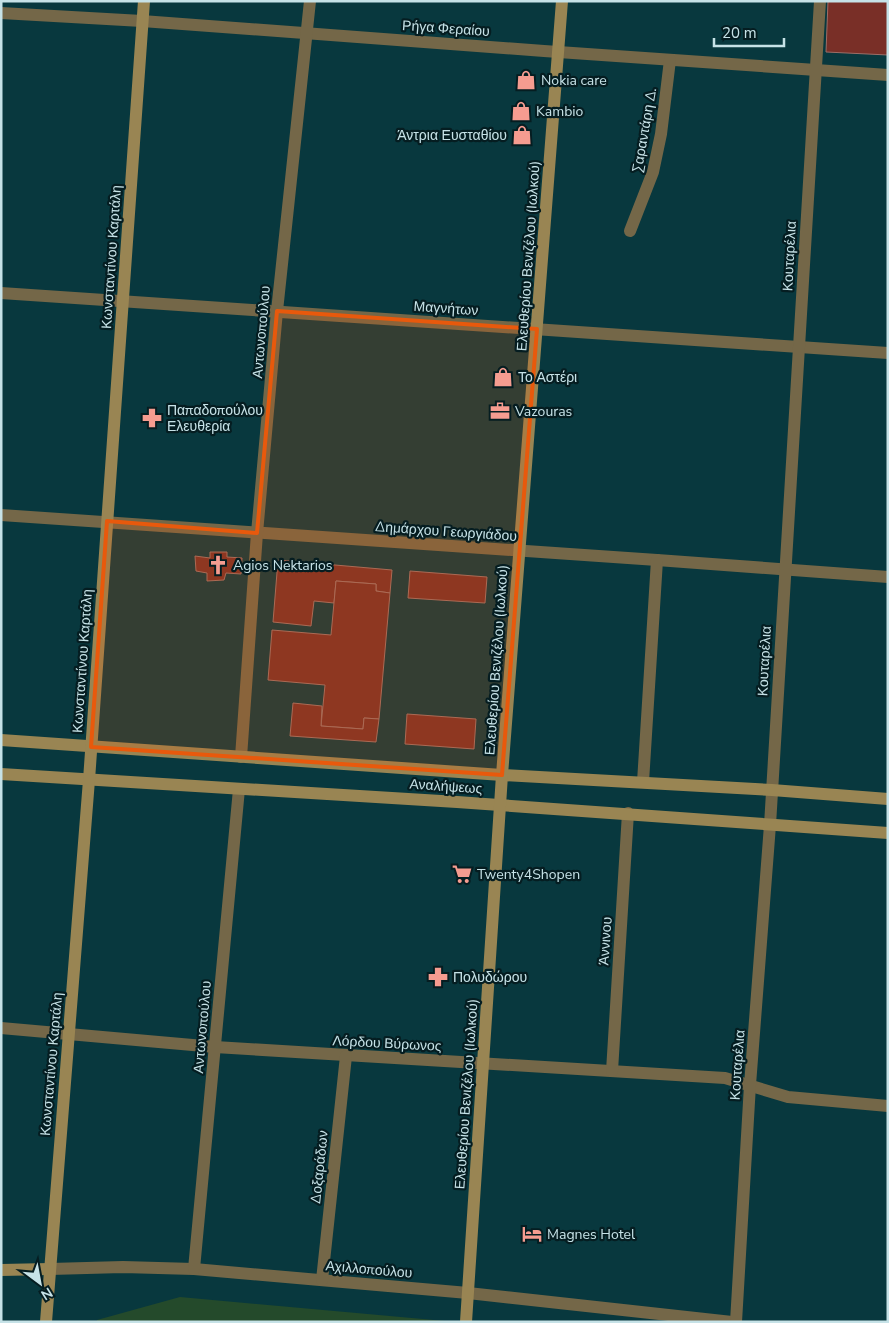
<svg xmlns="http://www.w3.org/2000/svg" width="889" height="1323" font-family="'Nunito Sans',sans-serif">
<rect width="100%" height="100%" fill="#08383e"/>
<!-- green -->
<path fill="#244a2b" d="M180,1297L445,1321V1322H97V1320Z"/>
<!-- building -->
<g fill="#792f27" stroke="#9d6e67">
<path d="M828,1H888V55L826,52Z"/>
<path d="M210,552H227V557L242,558L241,574L226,573L224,580L207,581V573L196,571L195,556L210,558Z"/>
<path d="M278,560L392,570L390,593L376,591V584L336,581L334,603L314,601L311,626L273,622Z"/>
<path d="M410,571L487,577L485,603L408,598Z"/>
<path d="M336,581L376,584V591L390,593L379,719L364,718L363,729L321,726L325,685L268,680L272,630L331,635Z"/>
<path d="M293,703L322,706L321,726L363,729L364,718L379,719L376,742L290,736Z"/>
<path d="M407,714L476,719L474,749L405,744Z"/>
</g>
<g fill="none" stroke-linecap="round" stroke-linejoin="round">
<!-- street -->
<g stroke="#746748" stroke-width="12">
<path d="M1,13L142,21L544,51L888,75"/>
<path d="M630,231L653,172L661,134L670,60"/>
<path d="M1,293L888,353"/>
<path d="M1,515L657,560L888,577"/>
<path d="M241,757L257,533L277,311L310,1"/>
<path d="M643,782L657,560"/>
<path d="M1,1028L215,1047L725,1078L788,1097L888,1106"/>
<path d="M612,1071L628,813"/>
<path d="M50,1269L123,1267L194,1269L468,1293L732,1322"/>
<path d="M194,1269L239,789"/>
<path d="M322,1280L346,1056"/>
<path d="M736,1322L750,1085L770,825L820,1"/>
</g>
<!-- secondary -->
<g stroke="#998553" stroke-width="12">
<path d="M1,740L502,775L772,790L888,799"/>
<path d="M1,774L457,802L888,833"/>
<path d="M1,1270L50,1269"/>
<path d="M46,1322L89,780L144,1"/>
<path d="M466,1322L502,775L562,1"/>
</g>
</g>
<!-- marked area -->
<path fill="#e8590c" fill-opacity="0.2" stroke="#e8590c" stroke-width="4" stroke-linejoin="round" d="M277,311L537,329L502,775L91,747L107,521L257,533Z"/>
<!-- icons -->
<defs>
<symbol id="shop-bare" viewBox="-9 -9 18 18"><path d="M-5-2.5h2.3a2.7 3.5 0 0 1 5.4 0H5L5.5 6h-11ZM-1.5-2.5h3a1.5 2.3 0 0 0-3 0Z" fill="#f59c90" stroke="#051d21" stroke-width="2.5" paint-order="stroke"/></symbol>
<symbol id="office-bare" viewBox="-9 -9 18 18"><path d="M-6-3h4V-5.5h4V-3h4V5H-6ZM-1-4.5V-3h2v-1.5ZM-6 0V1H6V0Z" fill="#f59c90" stroke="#051d21" stroke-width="2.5" paint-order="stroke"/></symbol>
<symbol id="pharmacy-bare" viewBox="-9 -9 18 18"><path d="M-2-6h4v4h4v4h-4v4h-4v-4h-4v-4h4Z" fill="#f59c90" stroke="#051d21" stroke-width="2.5" paint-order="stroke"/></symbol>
<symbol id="church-bare" viewBox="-9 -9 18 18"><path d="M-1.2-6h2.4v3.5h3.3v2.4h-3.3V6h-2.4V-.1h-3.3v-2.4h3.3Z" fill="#f59c90" stroke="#051d21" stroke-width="2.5" paint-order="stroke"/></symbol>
<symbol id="supermarket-bare" viewBox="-9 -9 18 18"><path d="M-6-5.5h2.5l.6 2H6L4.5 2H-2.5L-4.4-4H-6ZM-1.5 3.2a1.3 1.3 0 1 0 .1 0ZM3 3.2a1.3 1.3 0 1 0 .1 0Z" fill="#f59c90" stroke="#051d21" stroke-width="2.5" paint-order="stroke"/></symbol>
<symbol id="hotel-bare" viewBox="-9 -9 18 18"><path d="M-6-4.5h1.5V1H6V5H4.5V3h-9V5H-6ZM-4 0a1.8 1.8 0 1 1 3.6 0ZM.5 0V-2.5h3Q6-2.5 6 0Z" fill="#f59c90" stroke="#051d21" stroke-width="2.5" paint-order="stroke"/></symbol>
</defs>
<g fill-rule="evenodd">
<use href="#shop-bare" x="512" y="66" width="28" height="28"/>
<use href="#shop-bare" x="507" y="97" width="28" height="28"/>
<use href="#shop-bare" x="508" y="121" width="28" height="28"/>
<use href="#shop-bare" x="489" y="363" width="28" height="28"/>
<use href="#office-bare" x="486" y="397" width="28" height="28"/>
<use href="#pharmacy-bare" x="138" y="404" width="28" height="28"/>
<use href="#church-bare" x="204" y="551" width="28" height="28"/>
<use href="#supermarket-bare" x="448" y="860" width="28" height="28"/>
<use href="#pharmacy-bare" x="424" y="963" width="28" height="28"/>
<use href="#hotel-bare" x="518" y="1220" width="28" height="28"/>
</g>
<g text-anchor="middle" stroke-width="4.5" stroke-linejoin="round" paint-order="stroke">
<!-- street labels -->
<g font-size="14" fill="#c6e2e7" stroke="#051d21">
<text transform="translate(446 28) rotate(4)" y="5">Ρήγα Φεραίου</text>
<text transform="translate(644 130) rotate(-80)" y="5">Σαραντάρη Δ.</text>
<text transform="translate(528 256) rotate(-86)" y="5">Ελευθερίου Βενιζέλου (Ιωλκού)</text>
<text transform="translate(789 256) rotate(-87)" y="5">Κουταρέλια</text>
<text transform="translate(111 257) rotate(-86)" y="5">Κωνσταντίνου Καρτάλη</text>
<text transform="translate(446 308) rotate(4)" y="5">Μαγνήτων</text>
<text transform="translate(261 332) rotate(-85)" y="5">Αντωνοπούλου</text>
<text transform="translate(446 531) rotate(4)" y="5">Δημάρχου Γεωργιάδου</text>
<text transform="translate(496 660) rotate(-86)" y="5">Ελευθερίου Βενιζέλου (Ιωλκού)</text>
<text transform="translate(82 661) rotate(-86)" y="5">Κωνσταντίνου Καρτάλη</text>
<text transform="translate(764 661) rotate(-87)" y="5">Κουταρέλια</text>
<text transform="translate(446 786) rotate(4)" y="5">Αναλήψεως</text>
<text transform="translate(605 941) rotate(-86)" y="5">Άννινου</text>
<text transform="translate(202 1027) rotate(-85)" y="5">Αντωνοπούλου</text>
<text transform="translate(387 1043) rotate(3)" y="5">Λόρδου Βύρωνος</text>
<text transform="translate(51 1064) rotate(-85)" y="5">Κωνσταντίνου Καρτάλη</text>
<text transform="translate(737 1065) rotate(-86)" y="5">Κουταρέλια</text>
<text transform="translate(466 1094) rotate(-86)" y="5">Ελευθερίου Βενιζέλου (Ιωλκού)</text>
<text transform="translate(319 1167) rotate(-84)" y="5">Δοξαράδων</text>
<text transform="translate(369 1269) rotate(5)" y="5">Αχιλλοπούλου</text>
</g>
<!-- poi labels -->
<g font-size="14" fill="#c6e2e7" stroke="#051d21" text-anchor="start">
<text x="541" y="85">Nokia care</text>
<text x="536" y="116">Kambio</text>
<text x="507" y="140" text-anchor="end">Άντρια Ευσταθίου</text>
<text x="518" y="382">Το Αστέρι</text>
<text x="167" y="415">Παπαδοπούλου<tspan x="167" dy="16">Ελευθερία</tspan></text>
<text x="515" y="416">Vazouras</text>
<text x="233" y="570">Agios Nektarios</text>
<text x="477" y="879">Twenty4Shopen</text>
<text x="453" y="982">Πολυδώρου</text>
<text x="547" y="1239">Magnes Hotel</text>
</g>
</g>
<!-- border -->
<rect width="889" height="1323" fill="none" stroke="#c6e2e7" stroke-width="5"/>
<!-- north arrow -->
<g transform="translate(40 1283) rotate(148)" stroke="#051d21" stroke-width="4" paint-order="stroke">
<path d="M0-4L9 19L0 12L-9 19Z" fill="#c6e2e7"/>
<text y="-8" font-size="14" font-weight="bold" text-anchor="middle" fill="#c6e2e7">N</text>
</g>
<!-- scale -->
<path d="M714 38v8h70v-8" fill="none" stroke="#c6e2e7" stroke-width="2.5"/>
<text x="722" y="38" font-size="15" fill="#c6e2e7" stroke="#051d21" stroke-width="4" paint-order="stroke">20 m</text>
</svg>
